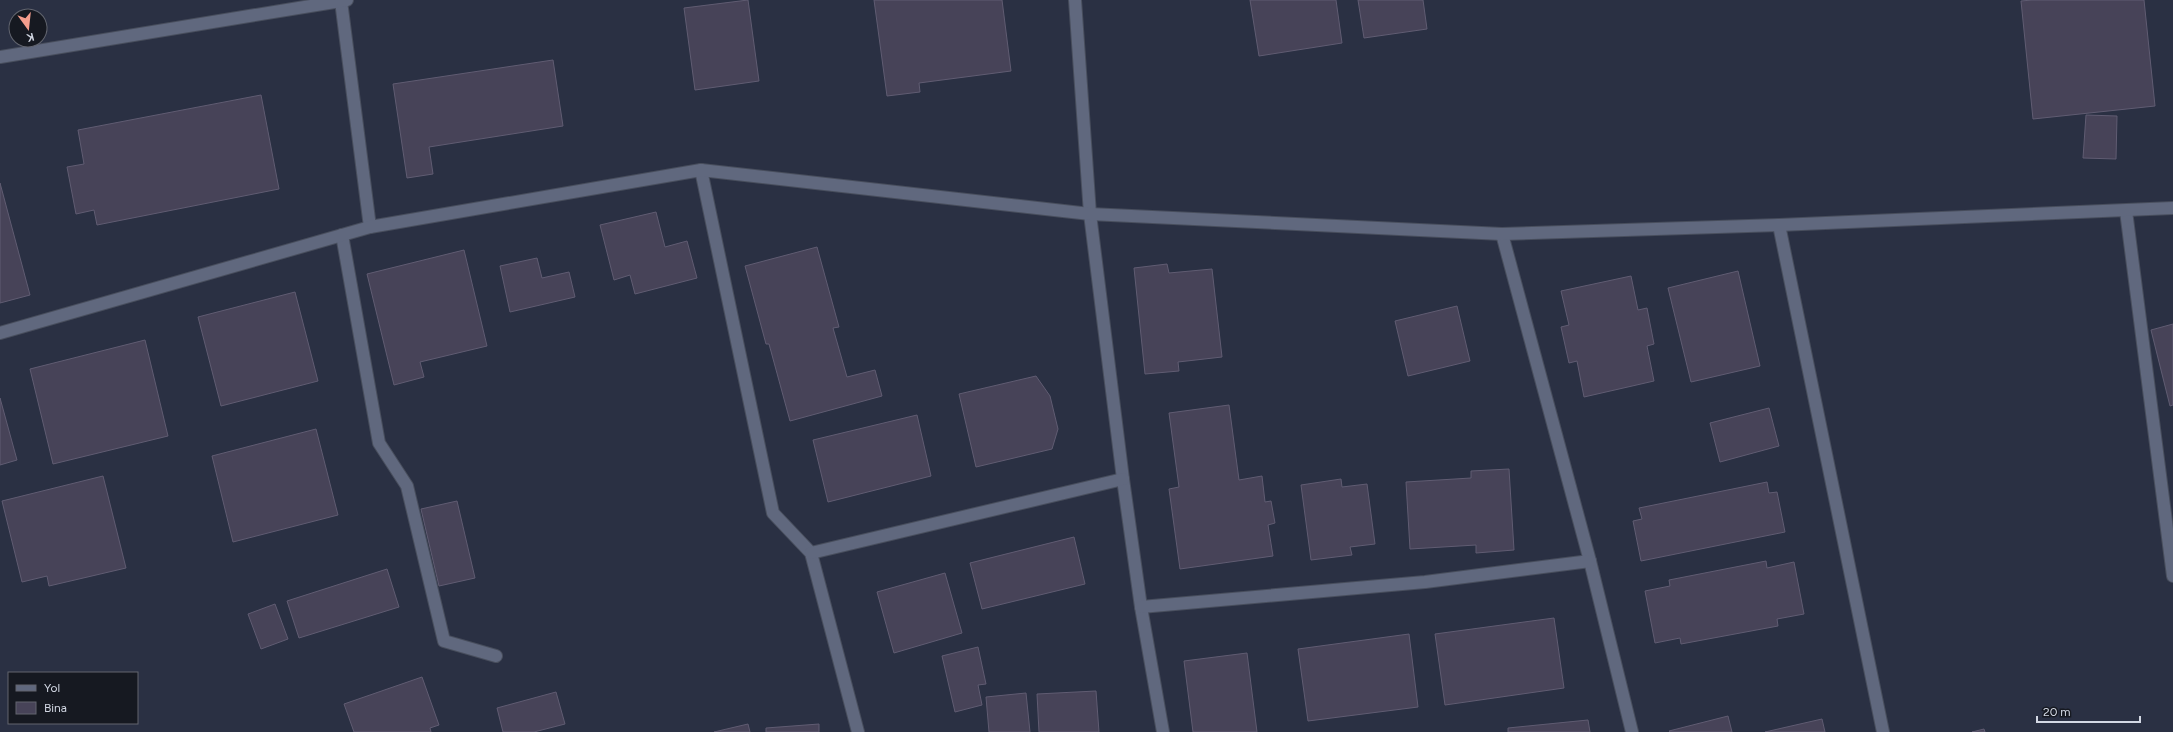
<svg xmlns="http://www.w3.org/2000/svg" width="2173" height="732" font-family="Figtree,sans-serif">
<rect width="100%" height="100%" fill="#2a3043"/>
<!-- building -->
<g fill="#474358" stroke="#605c72">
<path d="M748,0L759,81L695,90L684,8Z"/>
<path d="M874,0H1002L1011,71L919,83L920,92L887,96Z"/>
<path d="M1250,0H1336L1342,43L1259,56Z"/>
<path d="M1358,0H1423L1427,29L1364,38Z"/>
<path d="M2032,0H2144L2155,106L2033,119L2021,1Z"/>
<path d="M553,60L563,126L429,147L433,174L407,178L393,84Z"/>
<path d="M261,95L279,189L97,225L94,210L76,214L67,167L84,164L78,130Z"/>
<path d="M2086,115L2117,116L2116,159L2083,158Z"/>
<path d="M0,183L30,295L0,303Z"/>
<path d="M656,212L665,247L687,241L697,278L635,294L630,275L614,280L600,225Z"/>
<path d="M817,247L839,327L833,328L847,377L875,370L882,396L790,421L769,344H766L745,266Z"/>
<path d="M464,250L487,346L420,362L424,377L394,385L367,274Z"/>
<path d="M537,258L542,278L569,272L575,297L510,312L500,266Z"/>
<path d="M1167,264L1169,273L1212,269L1222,357L1178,362L1179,371L1145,374L1134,268Z"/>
<path d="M1738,271L1760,366L1691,382L1668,288Z"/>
<path d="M1631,276L1638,310L1647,308L1654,344L1647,346L1654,381L1584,397L1577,361L1569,363L1561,327L1569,325L1561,291Z"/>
<path d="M295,292L318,381L221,406L198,317Z"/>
<path d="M1457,306L1470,361L1408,376L1395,321Z"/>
<path d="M2173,324V405L2170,406L2151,330Z"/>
<path d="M145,340L168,436L53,464L30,369Z"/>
<path d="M1036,376L1050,396L1058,429L1052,449L976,467L959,394Z"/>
<path d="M0,398L17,460L0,465Z"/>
<path d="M1229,405L1239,480L1262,476L1265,502L1271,501L1275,523L1268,525L1273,556L1180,569L1169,489L1179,487L1169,413Z"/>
<path d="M1769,408L1779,446L1720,462L1710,423Z"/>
<path d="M917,415L931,476L828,502L813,440Z"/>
<path d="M316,429L338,515L233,542L212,456Z"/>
<path d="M1509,469L1514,550L1476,553V545L1410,549L1406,482L1471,478V471Z"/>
<path d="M103,476L126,568L49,586L47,576L22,582L2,501Z"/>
<path d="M1341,479L1342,487L1367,484L1375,544L1350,547L1352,555L1311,560L1301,485Z"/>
<path d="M1767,482L1769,493L1777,492L1785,532L1641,561L1633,521L1642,519L1639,508Z"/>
<path d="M457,501L475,578L439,586L421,509Z"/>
<path d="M1074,537L1085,584L982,609L970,563Z"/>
<path d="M1766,561L1767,568L1794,562L1804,614L1777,619L1778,626L1681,644L1680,638L1655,643L1645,591L1670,586L1669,580Z"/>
<path d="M387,569L399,607L299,638L287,601Z"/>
<path d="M945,573L962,633L894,653L877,592Z"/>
<path d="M275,604L288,639L261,649L248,614Z"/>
<path d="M1554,618L1564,688L1445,705L1435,634Z"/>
<path d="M1409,634L1418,707L1308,721L1298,649Z"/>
<path d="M978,647L986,684L978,685L982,705L955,712L942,656Z"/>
<path d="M1247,653L1257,732H1193L1184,661Z"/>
<path d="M422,677L439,725L430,728L431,732H354L344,704Z"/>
<path d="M1096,691L1099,732H1039L1037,694Z"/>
<path d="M556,692L565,724L534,732H503L497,708Z"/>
<path d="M1026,693L1030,732H989L986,697Z"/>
<path d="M1728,716L1732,732H1670L1669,731Z"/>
<path d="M1822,719L1825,732H1765Z"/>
<path d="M1588,720L1590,732H1508V728Z"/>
<path d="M748,724L750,732H714Z"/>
<path d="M819,724V732H766V728Z"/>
<path d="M1984,729L1985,732H1972Z"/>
</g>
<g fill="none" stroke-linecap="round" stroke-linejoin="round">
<defs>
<g id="street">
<path d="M1075,0L1090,214L1123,479L1141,607L1163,732"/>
<path d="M341,1L370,227"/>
<path d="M0,57L347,0"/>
<path d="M701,170L773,513L811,553L858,732"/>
<path d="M2126,211L2173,576"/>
<path d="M1779,225L1883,732"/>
<path d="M1502,234L1590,561L1632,732"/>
<path d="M342,235L379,443L407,486L444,641L496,656"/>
<path d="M0,333L370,227L701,170L1090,214L1502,234L1779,225L2173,208"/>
<path d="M811,553L1123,479"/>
<path d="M1141,607L1425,582L1590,561"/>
</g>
</defs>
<!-- street casing -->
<use href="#street" stroke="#484e5d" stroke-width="14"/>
<!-- street -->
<use href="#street" stroke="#60687e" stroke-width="12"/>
</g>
<!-- legend -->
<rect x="8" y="672" width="130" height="52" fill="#161921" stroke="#62656f"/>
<rect x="16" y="685" width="20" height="6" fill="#60687e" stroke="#62656f"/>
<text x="44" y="692" font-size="12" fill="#d3d8e4">Yol</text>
<rect x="16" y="702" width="20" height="12" fill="#474358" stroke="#62656f"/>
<text x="44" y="712" font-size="12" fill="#d3d8e4">Bina</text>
<!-- north arrow -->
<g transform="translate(28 28) rotate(165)"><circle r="19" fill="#161921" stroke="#62656f"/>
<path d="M0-3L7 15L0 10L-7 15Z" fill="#f49d8d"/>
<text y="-6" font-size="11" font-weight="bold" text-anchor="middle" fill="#d3d8e4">K</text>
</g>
<!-- scale -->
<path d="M2037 716v6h103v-6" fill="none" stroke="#d3d8e4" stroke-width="2"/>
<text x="2043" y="716" font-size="12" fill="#d3d8e4" stroke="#161921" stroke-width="3" paint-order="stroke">20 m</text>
</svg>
